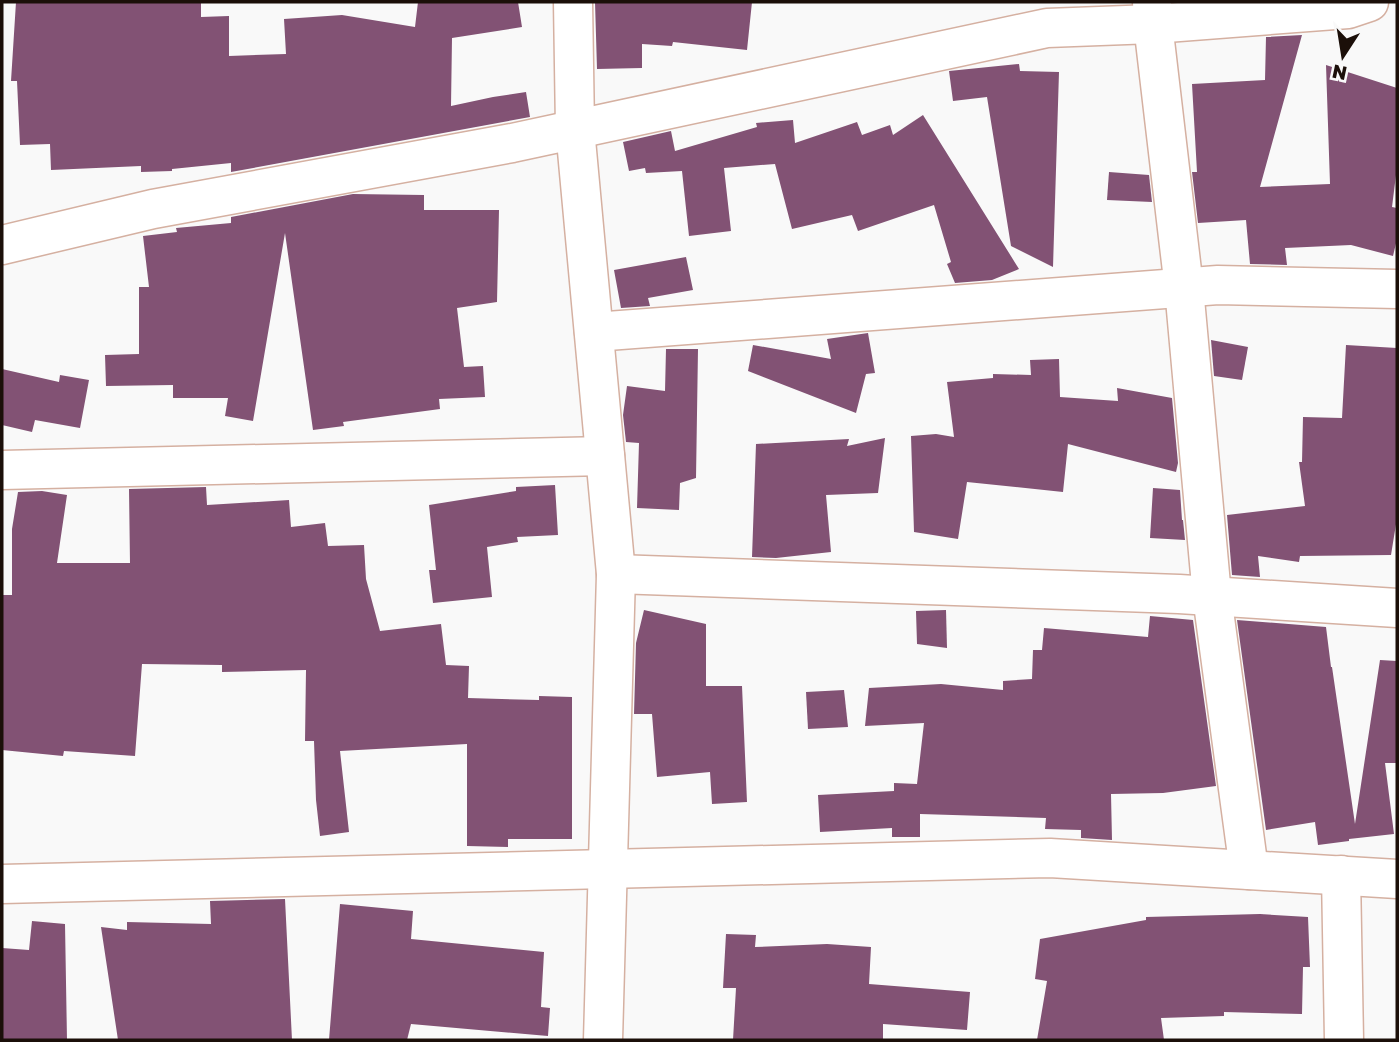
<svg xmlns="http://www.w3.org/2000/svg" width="1399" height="1042" font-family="'Golos Text',sans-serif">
<rect width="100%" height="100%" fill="#f9f9f9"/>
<!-- building -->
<g fill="#825274">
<path d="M16,2H201V17L229,16V56L286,54L284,19L342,15L415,27L418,2H518L522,27L452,38L451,106L493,97L526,92L530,117L231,172V163L172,169V171L141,172V166L51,170L50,144L20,145L17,81H11Z"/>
<path d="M595,2H752L747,50L673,42L672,46L642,44V68L597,69Z"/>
<path d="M1302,35L1260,187L1330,184L1326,65L1397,88V167L1392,207L1397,208V239L1393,256L1351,245L1285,248L1287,265L1250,264L1246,220L1198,223L1192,172H1197L1192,84L1265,80L1266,37Z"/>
<path d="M1019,64L1020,71L1059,72L1053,267L1011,246L987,97L953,101L949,71Z"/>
<path d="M923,115L1019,269L992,280L955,283L947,264L951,262L934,205L858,231L852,215L792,229L775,164L724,168L731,231L689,236L682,171L646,173L645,168L629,171L623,142L671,131L675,151L757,127L756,123L793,120L795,143L857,122L862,135L890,125L893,135Z"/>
<path d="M1109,172L1149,175L1152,202L1107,200Z"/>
<path d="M353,194L424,195V210H499L497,302L457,308L464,367L483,366L485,397L439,399L440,409L343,422L344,426L313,430L285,233L253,421L225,416L228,398H173V385L106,386L105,355L139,354V287H149L143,236L177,232L176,228L231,223V217Z"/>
<path d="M686,257L693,290L648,298L650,306L621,308L614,270Z"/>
<path d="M868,333L875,373L866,374L856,413L748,371L753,345L831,359L827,339Z"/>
<path d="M1211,340L1248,347L1242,380L1214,376Z"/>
<path d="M1346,345L1397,348V518L1391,555L1300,556L1299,562L1258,556L1260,577L1232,575L1227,515L1305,506L1299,462H1302L1303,417L1342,418Z"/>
<path d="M666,349H698L696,478L680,483L679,510L637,508L639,443L626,442L623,415L627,386L665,391Z"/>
<path d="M1059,359L1060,397L1118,401L1117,388L1172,398L1178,463L1176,472L1068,444L1063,492L967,482L958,539L914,532L911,436L936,434L954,437L947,382L993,378V374L1031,375L1030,360Z"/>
<path d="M2,369L59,382L60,375L89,380L80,428L35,420L32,432L2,425Z"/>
<path d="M885,438L878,493L826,495L831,552L776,558L752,557L756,444L849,439L847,446Z"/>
<path d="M555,485L558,535L517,537L518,542L487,547L492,597L433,603L429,570H436L429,505L516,491V487Z"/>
<path d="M206,487L207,505L289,500L291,527L325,523L328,546L364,545L366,579L380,631L441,624L446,665L469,666L468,698L539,700V696L572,697V839H508V847L467,846V744L340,751L349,832L320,836L316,800L314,741H305L306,670L222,672V665L142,664L135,756L64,751L63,756L2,750V595H12V529L18,492L42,491L67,495L57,563H130L129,489Z"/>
<path d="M1153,488L1180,490L1182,520H1183L1185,540L1150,538Z"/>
<path d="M644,610L706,624V686H742L747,802L712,804L710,772L657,777L652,714H634L636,643Z"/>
<path d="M946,610L947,648L917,644L916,611Z"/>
<path d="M1150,616L1193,620L1216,786L1163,793L1111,794L1112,840L1081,838V830L1045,829L1046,818L920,814V837H892V828L820,832L818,795L894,791V783L917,784L924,723L865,726L869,688L941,684L1003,690V681L1032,679L1033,650H1042L1044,628L1148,637Z"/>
<path d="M1237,620L1326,627L1331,667H1332L1355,824L1380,660L1397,661V763H1385L1394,834L1349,839V841L1318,845L1315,822L1266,830Z"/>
<path d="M844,690L848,727L808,729L806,692Z"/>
<path d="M285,899L292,1040H118L101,927L127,930V922L211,924L210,901Z"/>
<path d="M340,904L413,911L411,939L544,952L541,1007L550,1008L548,1036L411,1024L407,1040H329Z"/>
<path d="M1260,914L1308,917L1310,967H1303L1302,1014L1224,1012V1016L1161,1018L1164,1040H1037L1047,981L1035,979L1040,939L1146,920V917Z"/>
<path d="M32,921L65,924L67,1040H2V948L29,950Z"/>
<path d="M726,934L756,935L755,947L827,944L871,947L869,984L970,992L967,1030L883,1024V1040H733L736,988H723Z"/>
</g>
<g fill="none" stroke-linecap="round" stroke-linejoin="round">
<defs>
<g id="minor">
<path d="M573,2L575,129L616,574L603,1040"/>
<path d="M1152,2L1153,24L1184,288L1212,596L1249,870"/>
<path d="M2,245L153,209L512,143L1047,28L1153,24L1348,9L1369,2"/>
<path d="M594,332L1218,285L1397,289"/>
<path d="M2,470L605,456"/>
<path d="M616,574L1179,594L1397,608"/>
<path d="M1341,875L1344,1040"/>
<path d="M2,884L1050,858L1397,879"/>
</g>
</defs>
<!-- minor casing -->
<use href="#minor" stroke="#d5b0a1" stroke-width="41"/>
<!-- minor -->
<use href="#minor" stroke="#fff" stroke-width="38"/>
</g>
<!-- border -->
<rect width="1399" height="1042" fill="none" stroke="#1b0f09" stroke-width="7"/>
<!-- north arrow -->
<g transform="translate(1343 56) rotate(192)" stroke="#f9f9f9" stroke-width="5" paint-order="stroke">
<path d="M0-5L12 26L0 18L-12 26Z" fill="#1b0f09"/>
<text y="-10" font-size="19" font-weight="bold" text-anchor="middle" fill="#1b0f09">N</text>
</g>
</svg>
